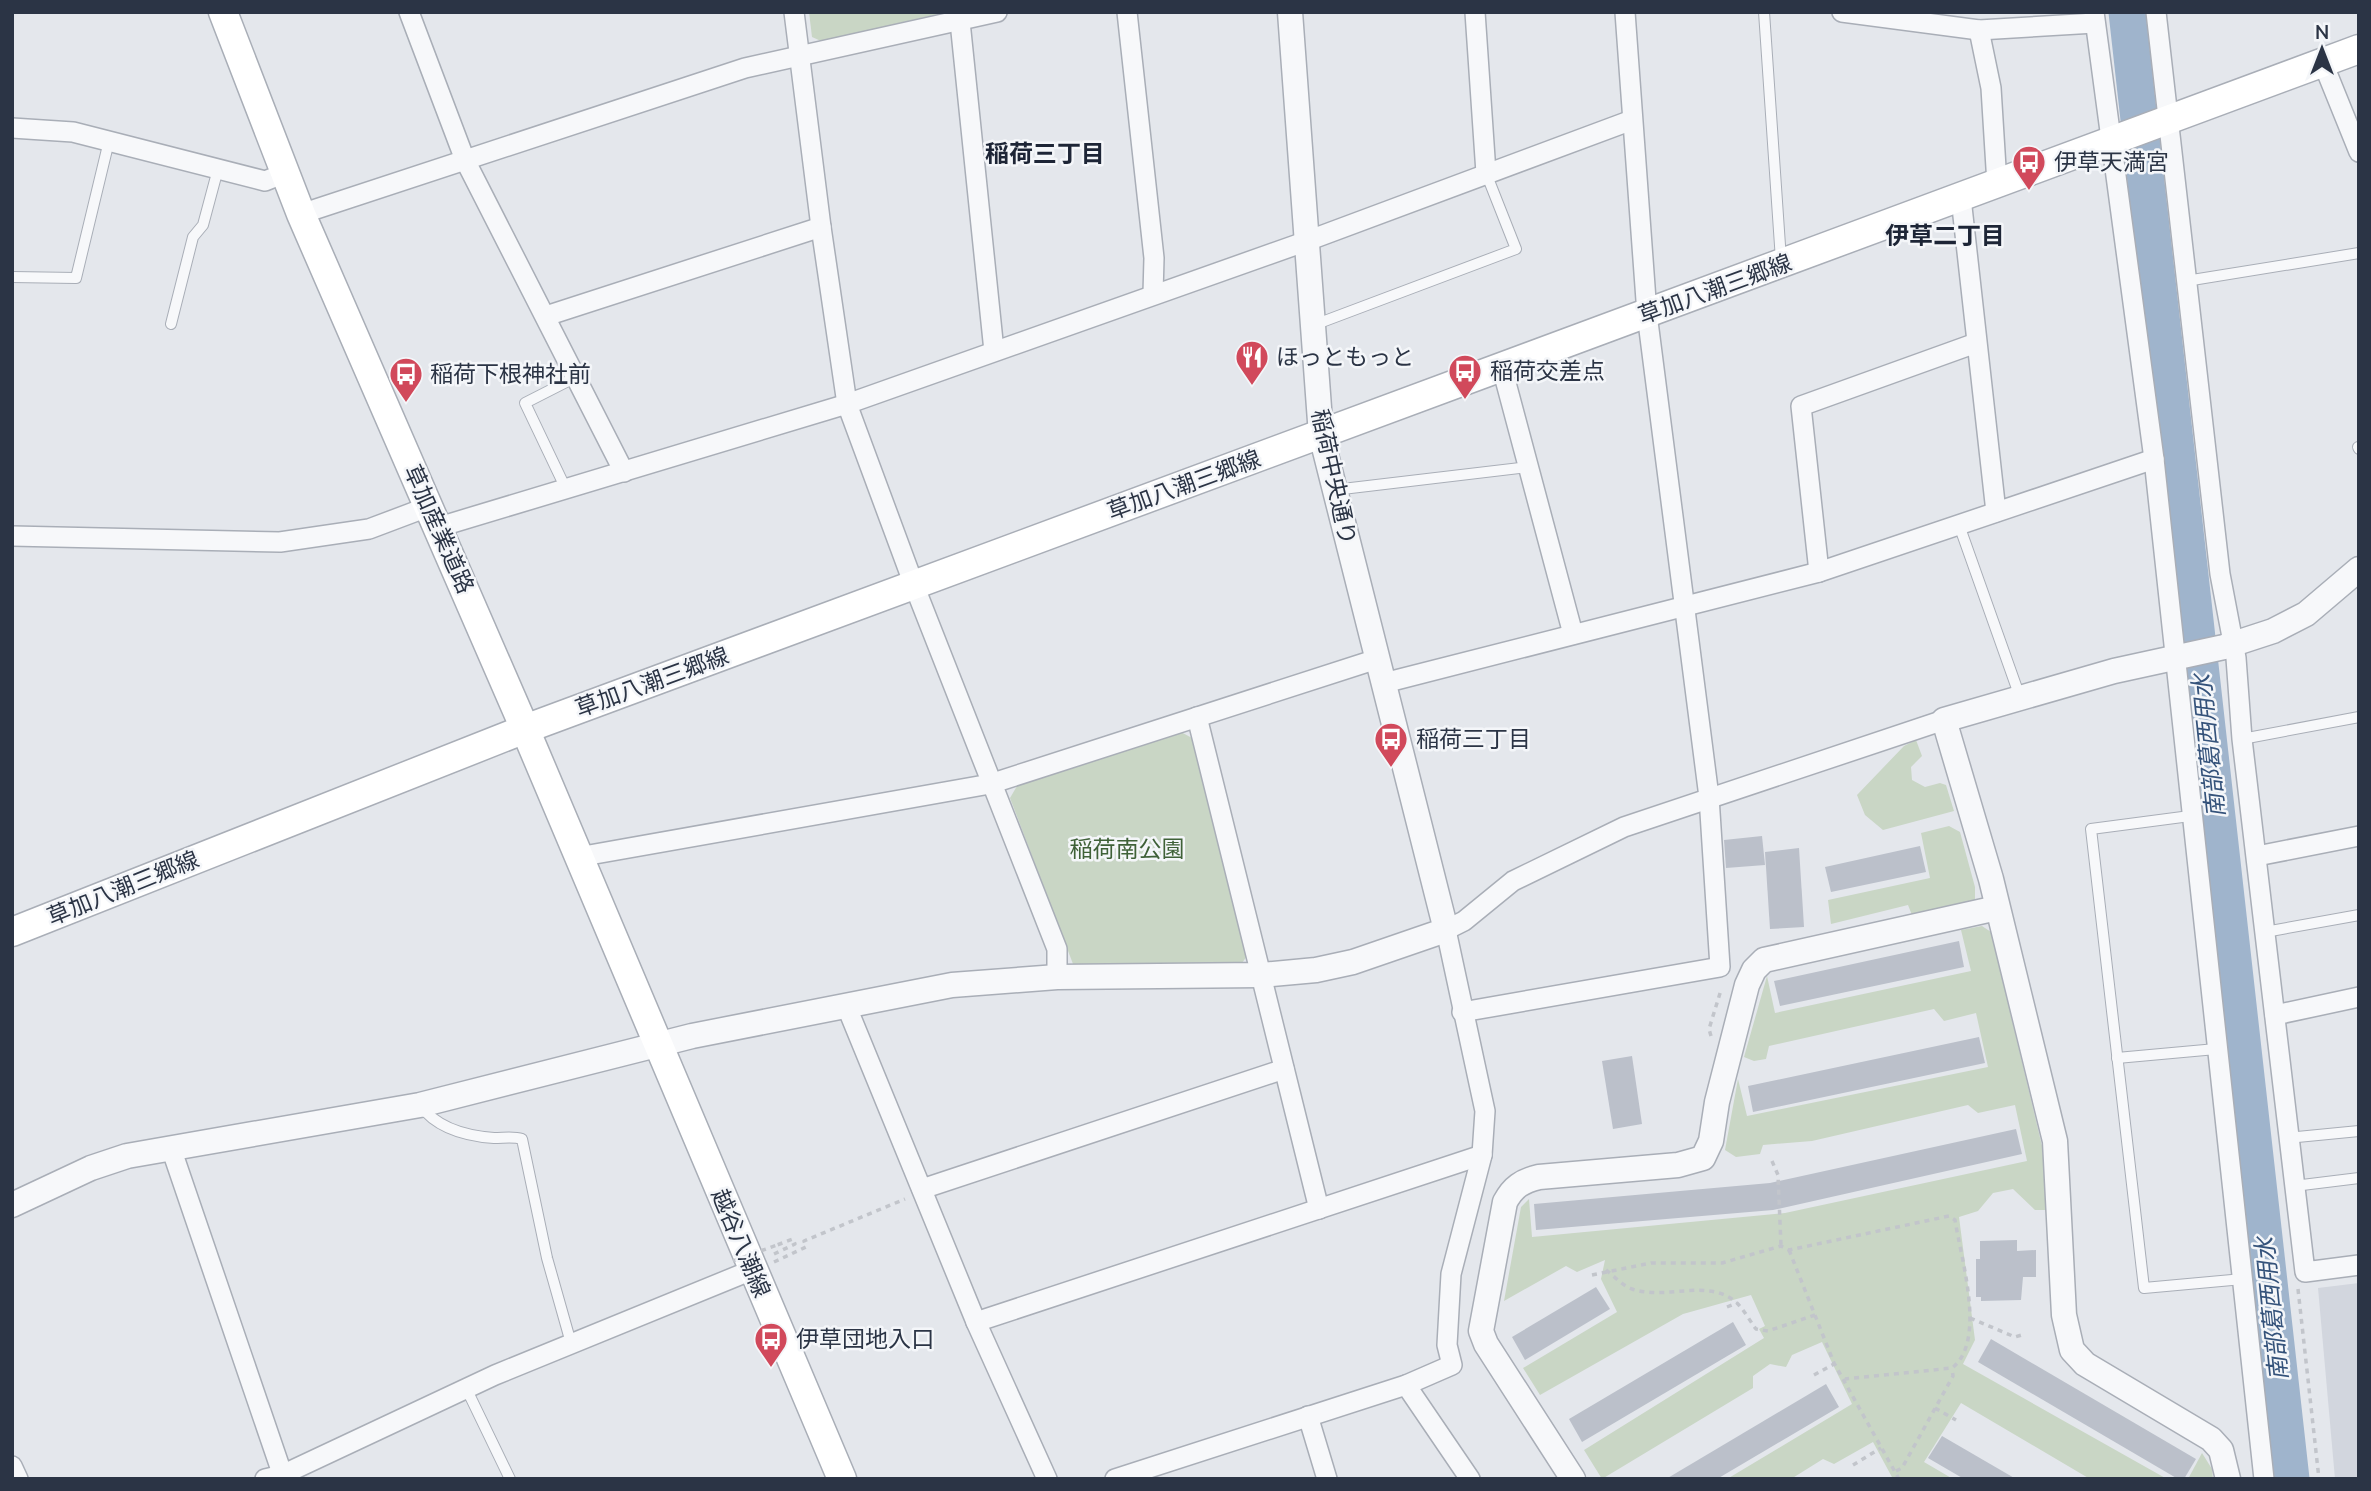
<svg xmlns="http://www.w3.org/2000/svg" width="2371" height="1491" font-family="'Nunito Sans','Noto Sans JP',sans-serif">
<rect width="100%" height="100%" fill="#e4e7ec"/>
<!-- built -->
<path fill="#d2d6de" d="M2359,1283V1479H2335L2318,1288Z"/>
<!-- green -->
<g fill="#c9d6c5">
<path d="M809,12H947L821,41L812,37Z"/>
<path d="M1181,732L1192,738L1247,956L1242,963L1073,964L1010,798L1017,786Z"/>
<path d="M1916,740L1922,756L1911,767L1912,780L1925,787L1940,783L1946,785L1954,811L1883,830L1865,815L1857,795L1904,746Z"/>
<path d="M1949,826L1960,832L1975,887V902L1912,915L1908,905L1831,924L1828,900L1930,878L1921,833Z"/>
<path d="M1982,926L1991,932L2042,1146L2048,1210H2035L2013,1189L1993,1193L1978,1211L1959,1217L1975,1340L1963,1364L2167,1479H2090L1961,1403L1924,1462L1953,1479H1893L1873,1442L1834,1464L1823,1459L1791,1479H1727L1852,1404L1822,1342L1792,1355L1786,1367L1770,1364L1753,1376V1388L1602,1479L1584,1450L1764,1338L1759,1329L1765,1326L1751,1295L1683,1314L1540,1395L1523,1368L1617,1312L1601,1279L1605,1260L1577,1272L1566,1266L1504,1301L1521,1207L1529,1199L1532,1237L1785,1213L2027,1161L2015,1105L1978,1113L1968,1105L1812,1141L1763,1145L1760,1154L1736,1157L1725,1150L1738,1079L1747,1116L1988,1067L1976,1013L1944,1021L1934,1009L1769,1046L1766,1059L1754,1061L1744,1057L1767,976L1775,1013L1971,971L1961,930Z"/>
<path d="M2202,1453L2212,1469L2213,1479H2188Z"/>
</g>
<g fill="none" stroke-linecap="round" stroke-linejoin="round">
<!-- river -->
<path stroke="#9fb4cc" stroke-width="37" d="M2127,12L2291,1479"/>
</g>
<!-- building -->
<g fill="#bbc0ca">
<path d="M1762,836L1765,865L1726,868L1724,840Z"/>
<path d="M1920,846L1926,872L1831,892L1825,867Z"/>
<path d="M1799,848L1804,927L1770,929L1765,852Z"/>
<path d="M1959,941L1964,967L1780,1006L1774,981Z"/>
<path d="M1979,1037L1985,1063L1753,1112L1748,1086Z"/>
<path d="M1632,1056L1642,1124L1613,1129L1602,1061Z"/>
<path d="M2016,1129L2022,1154L1773,1210L1536,1230L1534,1204L1770,1183Z"/>
<path d="M2017,1240V1251L2036,1250V1277H2023L2021,1300L1981,1301V1297H1976V1259H1980V1241Z"/>
<path d="M1596,1287L1610,1309L1525,1360L1512,1337Z"/>
<path d="M1733,1322L1746,1345L1582,1442L1569,1419Z"/>
<path d="M1991,1339L2196,1459L2184,1479H2178L1978,1362Z"/>
<path d="M1826,1384L1839,1407L1717,1479H1666Z"/>
<path d="M1942,1436L2016,1479H1964L1928,1458Z"/>
</g>
<g fill="none" stroke-linecap="round" stroke-linejoin="round">
<defs>
<g id="service">
<path d="M1764,12L1781,260"/>
<path d="M12,277L76,278L109,141"/>
<path d="M2186,281L2359,253"/>
<path d="M171,324L193,237L203,225L218,169"/>
<path d="M1314,325L1516,249L1486,173"/>
<path d="M2358,447L2359,449"/>
<path d="M566,489L525,403L576,377"/>
<path d="M1334,490L1528,467"/>
<path d="M1959,525L2020,697"/>
<path d="M2242,739L2359,717"/>
<path d="M2190,816L2091,829L2144,1288L2243,1279"/>
<path d="M2265,932L2359,915"/>
<path d="M2117,1058L2216,1049"/>
<path d="M420,1105C437,1129 466,1136 494,1138C504,1138 513,1136 522,1139L547,1258L571,1343"/>
<path d="M2287,1138L2359,1131"/>
<path d="M2294,1186L2359,1178"/>
<path d="M467,1390L510,1479"/>
</g>
<g id="minor">
<path d="M409,12L465,160L624,472"/>
<path d="M794,12L821,227L847,404L914,585L1057,949V977"/>
<path d="M959,12L994,351"/>
<path d="M1127,12L1154,258L1153,294"/>
<path d="M1475,12L1486,173"/>
<path d="M1842,12L1979,30L2095,23"/>
<path d="M2094,12L2154,459L2264,1479"/>
<path d="M2156,12L2220,574L2236,658L2242,739L2305,1272L2359,1265"/>
<path d="M1979,30L1991,88L1997,184"/>
<path d="M2323,63L2359,152"/>
<path d="M12,128L73,132L265,181L285,173"/>
<path d="M1961,198L1996,512"/>
<path d="M301,214L745,68L997,12"/>
<path d="M546,316L821,227"/>
<path d="M1502,368L1573,634"/>
<path d="M439,527L847,404L1307,241L1632,120"/>
<path d="M12,536L280,542L369,529L430,506"/>
<path d="M1819,572L1801,406L1976,343"/>
<path d="M1384,683L1819,572L2154,459"/>
<path d="M1197,717L1319,1209"/>
<path d="M2257,856L2359,836"/>
<path d="M578,857L990,784L1377,659"/>
<path d="M846,1005L976,1322L1047,1479"/>
<path d="M1462,1012L1720,967L1709,797L1647,314L1625,12"/>
<path d="M2275,1015L2359,997"/>
<path d="M171,1148L284,1479"/>
<path d="M922,1189L1284,1069"/>
<path d="M976,1322L1482,1155"/>
<path d="M1406,1385L1470,1479"/>
<path d="M1308,1416L1327,1479"/>
<path d="M12,1466L18,1479"/>
<path d="M265,1479L282,1475L495,1375L752,1270"/>
<path d="M1115,1479L1406,1385L1452,1365L1447,1345L1451,1274L1482,1155L1485,1111L1446,930L1464,921L1513,881L1624,827L1944,720"/>
</g>
<g id="tertiary">
<path d="M12,1205L91,1168L127,1156L420,1105L692,1036L952,985L1057,977L1261,975L1316,970L1353,962L1446,930L1321,435L1290,12"/>
<path d="M1573,1479L1486,1344L1481,1331L1505,1202C1513,1187 1522,1181 1539,1177L1678,1165L1703,1158L1711,1141L1717,1102L1747,985L1754,970L1764,960L1997,908"/>
<path d="M2228,1479L2221,1450L2211,1439L2085,1364L2072,1350L2064,1315L2055,1141L1991,879L1944,720L2114,671L2224,647L2273,631L2306,614L2359,569"/>
</g>
<g id="secondary">
<path d="M223,12L301,214L525,729L842,1479"/>
<path d="M12,932L525,729L2359,49"/>
</g>
</defs>
<!-- service casing -->
<use href="#service" stroke="#a9aeb7" stroke-width="12"/>
<!-- minor casing -->
<use href="#minor" stroke="#a9aeb7" stroke-width="22"/>
<!-- tertiary casing -->
<use href="#tertiary" stroke="#a9aeb7" stroke-width="27"/>
<!-- secondary casing -->
<use href="#secondary" stroke="#a9aeb7" stroke-width="31"/>
<!-- path -->
<g stroke="#c2c5cb" stroke-width="3.5" stroke-dasharray="5 5" stroke-linecap="butt">
<path d="M1711,1036L1709,1029L1721,990"/>
<path d="M1772,1161L1778,1175L1781,1246"/>
<path d="M1789,1250L1834,1363L1899,1479"/>
<path d="M774,1254L795,1244L793,1239L777,1245"/>
<path d="M774,1262L806,1247L804,1241L905,1199"/>
<path d="M1606,1270C1614,1276 1623,1286 1632,1289C1667,1301 1708,1277 1737,1303C1744,1310 1750,1321 1756,1329L1768,1331L1815,1315"/>
<path d="M1592,1275L1651,1263H1722L1781,1246L1789,1250L1949,1216L1955,1220C1961,1259 1987,1341 1952,1368L1845,1379"/>
<path d="M2298,1289L2319,1479"/>
<path d="M1727,1307L1737,1303"/>
<path d="M1970,1318L2015,1337L2025,1334"/>
<path d="M1814,1375L1834,1364"/>
<path d="M1935,1408L1956,1420"/>
<path d="M1853,1465L1881,1448"/>
<path d="M1896,1471L1902,1468L1953,1376L1952,1368"/>
</g>
<!-- service -->
<use href="#service" stroke="#f7f8fa" stroke-width="10"/>
<!-- minor -->
<use href="#minor" stroke="#f7f8fa" stroke-width="19"/>
<!-- tertiary -->
<use href="#tertiary" stroke="#f7f8fa" stroke-width="24"/>
<!-- secondary -->
<use href="#secondary" stroke="#fff" stroke-width="28"/>
<!-- path-bridge -->
<path stroke="#c2c5cb" stroke-width="3.5" stroke-dasharray="5 5" stroke-linecap="butt" d="M733,1261L777,1245"/>
</g>
<!-- icons -->
<defs>
<symbol id="bus-pin" viewBox="-11 -11 22 30"><path d="M0 17L-7.5 6A9.5 9.5 0 1 1 7.5 6Z" fill="#d1495b" stroke="#f4f6f9"/><path d="M-5-6H5V4H4V6H2V4H-2V6H-4V4H-5ZM-3.5-4V0h7V-4ZM-3.5 1.2v1.5H-2V1.2ZM2 1.2v1.5H3.5V1.2Z" fill="#fff"/></symbol>
<symbol id="restaurant-pin" viewBox="-11 -11 22 30"><path d="M0 17L-7.5 6A9.5 9.5 0 1 1 7.5 6Z" fill="#d1495b" stroke="#f4f6f9"/><path d="M-5-6h1v4h1v-4h1v4h1v-4h1v5L-1.5 .5V6h-2V.5L-5-1ZM5-6V6H3V1.5H1.5Q1.5-4 5-6Z" fill="#fff"/></symbol>
</defs>
<g fill-rule="evenodd">
<use href="#bus-pin" x="2010" y="143" width="38" height="52"/>
<use href="#restaurant-pin" x="1233" y="338" width="38" height="52"/>
<use href="#bus-pin" x="1446" y="352" width="38" height="52"/>
<use href="#bus-pin" x="387" y="355" width="38" height="52"/>
<use href="#bus-pin" x="1372" y="720" width="38" height="52"/>
<use href="#bus-pin" x="752" y="1320" width="38" height="52"/>
</g>
<g text-anchor="middle" stroke-width="5" stroke-linejoin="round" paint-order="stroke">
<!-- poi labels -->
<g font-size="23" fill="#2b3445" stroke="#f4f6f9" text-anchor="start">
<text x="2054" y="170">伊草天満宮</text>
<text x="1276" y="365">ほっともっと</text>
<text x="1490" y="379">稲荷交差点</text>
<text x="430" y="382">稲荷下根神社前</text>
<text x="1416" y="747">稲荷三丁目</text>
<text x="796" y="1347">伊草団地入口</text>
</g>
<!-- street labels -->
<g font-size="23" fill="#2b3445" stroke="#f4f6f9">
<text transform="translate(1715 289) rotate(-20)" y="8">草加八潮三郷線</text>
<text transform="translate(1334 477) rotate(78)" y="8">稲荷中央通り</text>
<text transform="translate(1184 485) rotate(-20)" y="8">草加八潮三郷線</text>
<text transform="translate(439 529) rotate(66)" y="8">草加産業道路</text>
<text transform="translate(652 682) rotate(-20)" y="8">草加八潮三郷線</text>
<text transform="translate(123 888) rotate(-22)" y="8">草加八潮三郷線</text>
<text transform="translate(741 1243) rotate(67)" y="8">越谷八潮線</text>
</g>
<!-- park labels -->
<g font-size="23" fill="#3f6138" stroke="#f4f6f9">
<text x="1127" y="857">稲荷南公園</text>
</g>
<!-- neighbourhood labels -->
<g font-size="24" font-weight="bold" fill="#1d2536" stroke="#f4f6f9">
<text x="1045" y="162">稲荷三丁目</text>
<text x="1945" y="244">伊草二丁目</text>
</g>
<!-- water labels -->
<g font-size="24" font-style="italic" fill="#34527a" stroke="#f4f6f9">
<text transform="translate(2209 746) rotate(-96)" y="8">南部葛西用水</text>
<text transform="translate(2272 1309) rotate(-96)" y="8">南部葛西用水</text>
</g>
</g>
<!-- border -->
<rect width="2371" height="1491" fill="none" stroke="#2b3445" stroke-width="28"/>
<!-- north arrow -->
<g transform="translate(2322 49)" stroke="#f4f6f9" stroke-width="5" paint-order="stroke">
<path d="M0-5L12 26L0 18L-12 26Z" fill="#2b3445"/>
<text y="-10" font-size="19" font-weight="bold" text-anchor="middle" fill="#2b3445">N</text>
</g>
</svg>
